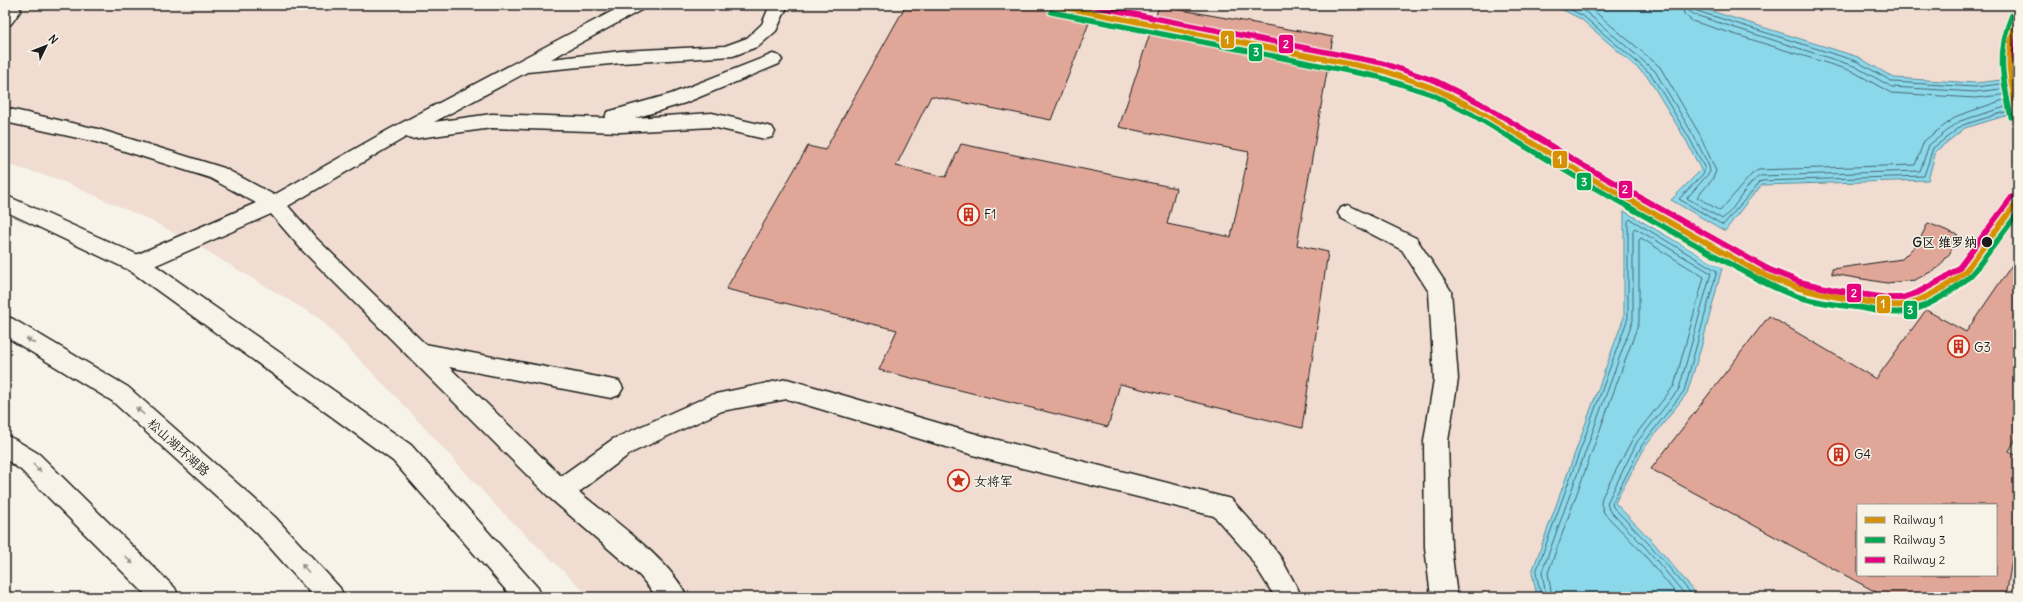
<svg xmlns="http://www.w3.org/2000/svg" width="2023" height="602" font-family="Delius,'LXGW WenKai TC',sans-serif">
<rect width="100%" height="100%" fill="#f7f3e8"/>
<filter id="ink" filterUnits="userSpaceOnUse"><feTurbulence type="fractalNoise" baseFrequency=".025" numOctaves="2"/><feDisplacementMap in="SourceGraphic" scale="8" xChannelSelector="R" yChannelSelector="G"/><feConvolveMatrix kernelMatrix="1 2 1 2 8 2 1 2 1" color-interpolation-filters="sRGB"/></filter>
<g filter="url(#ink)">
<!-- built -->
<path fill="#f0dcd0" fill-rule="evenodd" d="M5,5H2018V597H590L499,509L401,402L319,318L205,250L152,221L55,178L5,164ZM1858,505H1996V575H1858Z"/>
<!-- water -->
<g fill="#8bd8eb" stroke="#5f8d98">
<path d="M1553,5H1692L1858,57L1894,78L1976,83L2018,78V112L1965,128L1936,151L1928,180L1762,185L1747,202L1725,231L1671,200L1701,170L1687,142L1648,77L1581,19Z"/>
<path d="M1624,211L1722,268L1701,348L1687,393L1645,447L1615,503L1653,542L1699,597H1537L1532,572L1624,317Z"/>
</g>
<!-- pier -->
<g fill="#f7f3e8">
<path d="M2018,76V114L2008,117L2001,78Z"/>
<path d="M1623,209H1625L1723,267L1722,268Z"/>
</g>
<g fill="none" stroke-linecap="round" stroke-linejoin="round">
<!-- shore -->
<g stroke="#48676f" stroke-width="1">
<path d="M1562,5L1583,16L1651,74L1691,141L1705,169L1703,174L1679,199L1723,225L1761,181L1924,176L1933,148L1963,125L2018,108"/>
<path d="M1573,5L1586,12L1655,71L1695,138L1709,166L1710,172L1687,198L1722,219C1738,207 1743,186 1760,176L1920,171L1929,145L1960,121L2018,103"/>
<path d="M1587,5L1660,67L1700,135L1716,171L1712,180L1697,197L1720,211L1751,175L1758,170L1915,165L1924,141L1957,116L2012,97L2010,94L1975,98L1891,93L1852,71L1692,21L1684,14L1682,5"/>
<path d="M1688,5L1689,11L1695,15L1854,66L1892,87L1975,92L2018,87"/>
<path d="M1693,5L1697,11L1856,61L1893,82L1975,87L2018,82"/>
<path d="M1541,597L1536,572L1628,318V221L1630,219L1717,271L1684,391L1642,445L1612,503L1613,507L1650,545L1694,597"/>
<path d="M1546,597L1542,572L1633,320V230L1635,228L1711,273L1679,389L1637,442L1607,503L1609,510L1646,548L1687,597"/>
<path d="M1552,597L1548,573L1639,322V240L1641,238L1704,277L1674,386L1633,438L1602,497L1601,504L1604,513L1642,552L1679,597"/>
</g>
</g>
<!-- building -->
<g fill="#e0a799" stroke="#1c1c1c" fill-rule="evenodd">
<path d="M906,5H1096L1051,120L931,96L896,166L946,177L961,144L1176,188L1167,224L1231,237L1249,152L1119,127L1159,6L1333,37L1297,245L1328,252L1302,428L1120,384L1108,427L879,370L897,330L726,289L808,146L825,150Z"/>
<path d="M1928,223L1958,235L1950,253L1938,268L1915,280L1887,283L1832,274V269L1902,259L1918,243Z"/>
<path d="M2018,256V435L2009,451L2018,457V521L2006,597H1885L1651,469L1769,316L1876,379L1926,310L1966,332ZM1858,505H1996V575H1858Z"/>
</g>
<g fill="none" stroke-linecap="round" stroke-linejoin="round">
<defs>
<g id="street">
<path d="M14,5L18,6L21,10L11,24L5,26V7Z"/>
<path d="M624,5H646L643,9L551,59L621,51L725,46L747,38L762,24L770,5H788L776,31L759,46L733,56L621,63L527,72L434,122L492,114L605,118L607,112L671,94L773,54L779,56L782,60L779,64L685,103L635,118L712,113L772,127L775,132L772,137L765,139L712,127L621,132L492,128L411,139L406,137L288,206L317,239L425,344L619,381L623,388L619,395L611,398L449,367L561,476L613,439L711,395L787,379L990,438L1231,499L1266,538L1281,558L1302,597H1275L1248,554L1214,516L990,460L787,399L722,411L631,453L579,492C610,518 672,561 687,597H657L640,576L551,499L303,251L271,214L145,270L137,272L129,270L126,264L129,258L256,203L210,178L96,142L5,122V108L98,129L224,168L274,195L390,129Z"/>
<path d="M1348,205L1416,238L1451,291L1458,379L1448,441L1451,547L1457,597H1431L1425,547L1424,441L1434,379L1429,292L1402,250L1341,218L1338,213L1341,208Z"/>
</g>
<path id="secondary" d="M5,195L145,258L411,445L538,588L542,597H512L393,461L129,270L5,211Z"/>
<g id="primary">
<path d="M5,316L13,319L128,387L275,517L340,588L344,597H314L257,533L112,401L5,336Z"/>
<path d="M5,435L14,439L39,454L175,588L179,597H148L21,470L5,459Z"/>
</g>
</defs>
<!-- street casing -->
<use href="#street" stroke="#1c1c1c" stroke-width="3"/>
<!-- secondary casing -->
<use href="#secondary" stroke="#1c1c1c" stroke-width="3"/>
<!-- primary casing -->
<use href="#primary" stroke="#1c1c1c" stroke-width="3"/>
<!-- street -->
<use href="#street" fill="#f7f3e8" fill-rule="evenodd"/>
<!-- secondary -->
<use href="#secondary" fill="#f7f3e8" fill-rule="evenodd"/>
<!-- primary -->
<use href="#primary" fill="#f7f3e8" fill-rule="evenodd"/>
<defs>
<g id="rail-1-far1">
<path d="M1052,5L1381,70L1434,88L1476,109L1582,173L1753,269"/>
<path d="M2018,18C2003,53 2010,79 2018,115"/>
<path d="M1967,269L2018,201"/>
</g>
<path id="rail-1" d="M1751,268C1786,288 1823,295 1862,301C1875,303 1888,306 1902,305C1919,303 1957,282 1968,268"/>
<g id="rail-2-far1">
<path d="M1051,12L1379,77L1431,94L1473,115L1579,179L1739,269"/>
<path d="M2011,117C2003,80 1996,52 2012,15"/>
<path d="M1976,269L2018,213"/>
</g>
<path id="rail-2" d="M1737,268C1756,278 1775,289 1796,296C1816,303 1840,305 1862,308C1875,310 1891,314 1904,312C1926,309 1964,285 1977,268"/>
<g id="rail-3-far1">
<path d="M1088,5L1382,63L1436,81L1480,103L1586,167L1768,269"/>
<path d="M2018,34L2014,54L2018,84"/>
<path d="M1958,269L2012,197"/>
</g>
<path id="rail-3" d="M1765,268L1800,282L1834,290L1887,298H1902L1917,293L1945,278L1959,268"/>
</defs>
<!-- rail-1-far1 casing -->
<use href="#rail-1-far1" stroke="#f7f3e8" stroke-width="8"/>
<!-- rail-1 casing -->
<use href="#rail-1" stroke="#f7f3e8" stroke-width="10"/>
<!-- rail-2-far1 casing -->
<use href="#rail-2-far1" stroke="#f7f3e8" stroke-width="8"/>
<!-- rail-2 casing -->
<use href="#rail-2" stroke="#f7f3e8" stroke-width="10"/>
<!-- rail-3-far1 casing -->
<use href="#rail-3-far1" stroke="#f7f3e8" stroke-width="8"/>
<!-- rail-3 casing -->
<use href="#rail-3" stroke="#f7f3e8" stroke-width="10"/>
<!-- rail-1-far1 -->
<use href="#rail-1-far1" stroke="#d69104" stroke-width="5.5"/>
<!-- rail-1 -->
<use href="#rail-1" stroke="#d69104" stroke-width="6"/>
<!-- rail-2-far1 -->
<use href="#rail-2-far1" stroke="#00a651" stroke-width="5.5"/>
<!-- rail-2 -->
<use href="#rail-2" stroke="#00a651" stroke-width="6"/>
<!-- rail-3-far1 -->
<use href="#rail-3-far1" stroke="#e5007d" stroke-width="5.5"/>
<!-- rail-3 -->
<use href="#rail-3" stroke="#e5007d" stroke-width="6"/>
</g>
<!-- one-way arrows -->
<defs><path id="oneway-solid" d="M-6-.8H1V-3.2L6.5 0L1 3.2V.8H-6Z"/></defs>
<g fill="#94928c">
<use href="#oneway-solid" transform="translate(31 341) rotate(-149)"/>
<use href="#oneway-solid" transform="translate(140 411) rotate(-138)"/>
<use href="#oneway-solid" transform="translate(37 468) rotate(45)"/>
<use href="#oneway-solid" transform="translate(129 560) rotate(45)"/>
<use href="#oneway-solid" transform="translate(305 568) rotate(-132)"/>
</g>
</g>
<!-- icons -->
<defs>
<symbol id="building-ring" viewBox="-11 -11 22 22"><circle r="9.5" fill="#f7f3e8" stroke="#c8321e" stroke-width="1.5"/><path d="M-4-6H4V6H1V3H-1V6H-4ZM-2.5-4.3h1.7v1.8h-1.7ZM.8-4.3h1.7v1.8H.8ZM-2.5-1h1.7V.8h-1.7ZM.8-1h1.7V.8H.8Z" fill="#c8321e"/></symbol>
<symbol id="sight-ring" viewBox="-11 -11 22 22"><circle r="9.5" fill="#f7f3e8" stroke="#c8321e" stroke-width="1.5"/><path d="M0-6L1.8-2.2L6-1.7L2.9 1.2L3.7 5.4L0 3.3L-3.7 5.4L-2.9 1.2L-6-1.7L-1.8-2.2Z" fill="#c8321e"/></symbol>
</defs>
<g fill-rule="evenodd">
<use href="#building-ring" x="956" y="202" width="25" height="25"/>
<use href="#building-ring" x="1946" y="334" width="25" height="25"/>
<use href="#building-ring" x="1826" y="442" width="25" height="25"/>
<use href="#sight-ring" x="946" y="468" width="25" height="25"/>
</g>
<!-- markers -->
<circle fill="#1c1c1c" stroke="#f7f3e8" stroke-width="1.5" cx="1987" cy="242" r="6"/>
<g text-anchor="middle" stroke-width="3" stroke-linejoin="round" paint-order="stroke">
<!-- poi labels -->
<g font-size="13" fill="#1c1c1c" stroke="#f7f3e8" text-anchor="start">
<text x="984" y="219">F1</text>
<text x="1974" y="352">G3</text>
<text x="1854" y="459">G4</text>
<text x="974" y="486">女将军</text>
</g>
<!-- stop labels -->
<g font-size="13" font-weight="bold" fill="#1c1c1c" stroke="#f7f3e8" text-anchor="end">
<text x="1977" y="247">G区 维罗纳</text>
</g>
<!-- street labels -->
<g font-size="13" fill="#1c1c1c" stroke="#f7f3e8">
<text transform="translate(179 447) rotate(42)" y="5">松山湖环湖路</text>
</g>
</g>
<g stroke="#f7f3e8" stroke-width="1.5">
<rect x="1220" y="30" width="15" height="19" rx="4" fill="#d69104"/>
<rect x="1278" y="34" width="16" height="20" rx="4" fill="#e5007d"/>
<rect x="1248" y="43" width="15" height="19" rx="4" fill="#00a651"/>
<rect x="1552" y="150" width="16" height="19" rx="4" fill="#d69104"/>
<rect x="1576" y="172" width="16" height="19" rx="4" fill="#00a651"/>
<rect x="1618" y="180" width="15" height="19" rx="4" fill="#e5007d"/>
<rect x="1846" y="283" width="16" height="20" rx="4" fill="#e5007d"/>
<rect x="1876" y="295" width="15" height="19" rx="4" fill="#d69104"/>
<rect x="1903" y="300" width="15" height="20" rx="4" fill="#00a651"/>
</g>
<g font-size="11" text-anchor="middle" font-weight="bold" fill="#fff">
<text x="1227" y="44">1</text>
<text x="1286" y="48">2</text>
<text x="1256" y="56">3</text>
<text x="1560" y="164">1</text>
<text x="1584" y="186">3</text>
<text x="1625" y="193">2</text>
<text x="1854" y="297">2</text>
<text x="1883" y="308">1</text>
<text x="1910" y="314">3</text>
</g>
<!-- margin -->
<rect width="2023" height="602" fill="none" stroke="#f7f3e8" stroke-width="20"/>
<rect x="10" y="10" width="2003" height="582" fill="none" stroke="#1c1c1c" stroke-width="1.5" filter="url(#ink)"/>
<!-- legend -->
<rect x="1857" y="504" width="140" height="72" fill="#f7f3e8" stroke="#9f9d96"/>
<rect x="1865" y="517" width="20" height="6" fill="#d69104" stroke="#9f9d96"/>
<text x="1893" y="524" font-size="12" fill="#1c1c1c">Railway 1</text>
<rect x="1865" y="537" width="20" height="6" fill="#00a651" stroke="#9f9d96"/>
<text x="1893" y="544" font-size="12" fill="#1c1c1c">Railway 3</text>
<rect x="1865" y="557" width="20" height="6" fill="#e5007d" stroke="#9f9d96"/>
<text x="1893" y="564" font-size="12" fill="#1c1c1c">Railway 2</text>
<!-- north arrow -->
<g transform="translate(46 46) rotate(47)" stroke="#f7f3e8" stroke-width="3" paint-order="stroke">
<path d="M0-3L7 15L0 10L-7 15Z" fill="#1c1c1c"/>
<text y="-6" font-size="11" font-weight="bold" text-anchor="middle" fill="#1c1c1c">N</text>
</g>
</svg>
